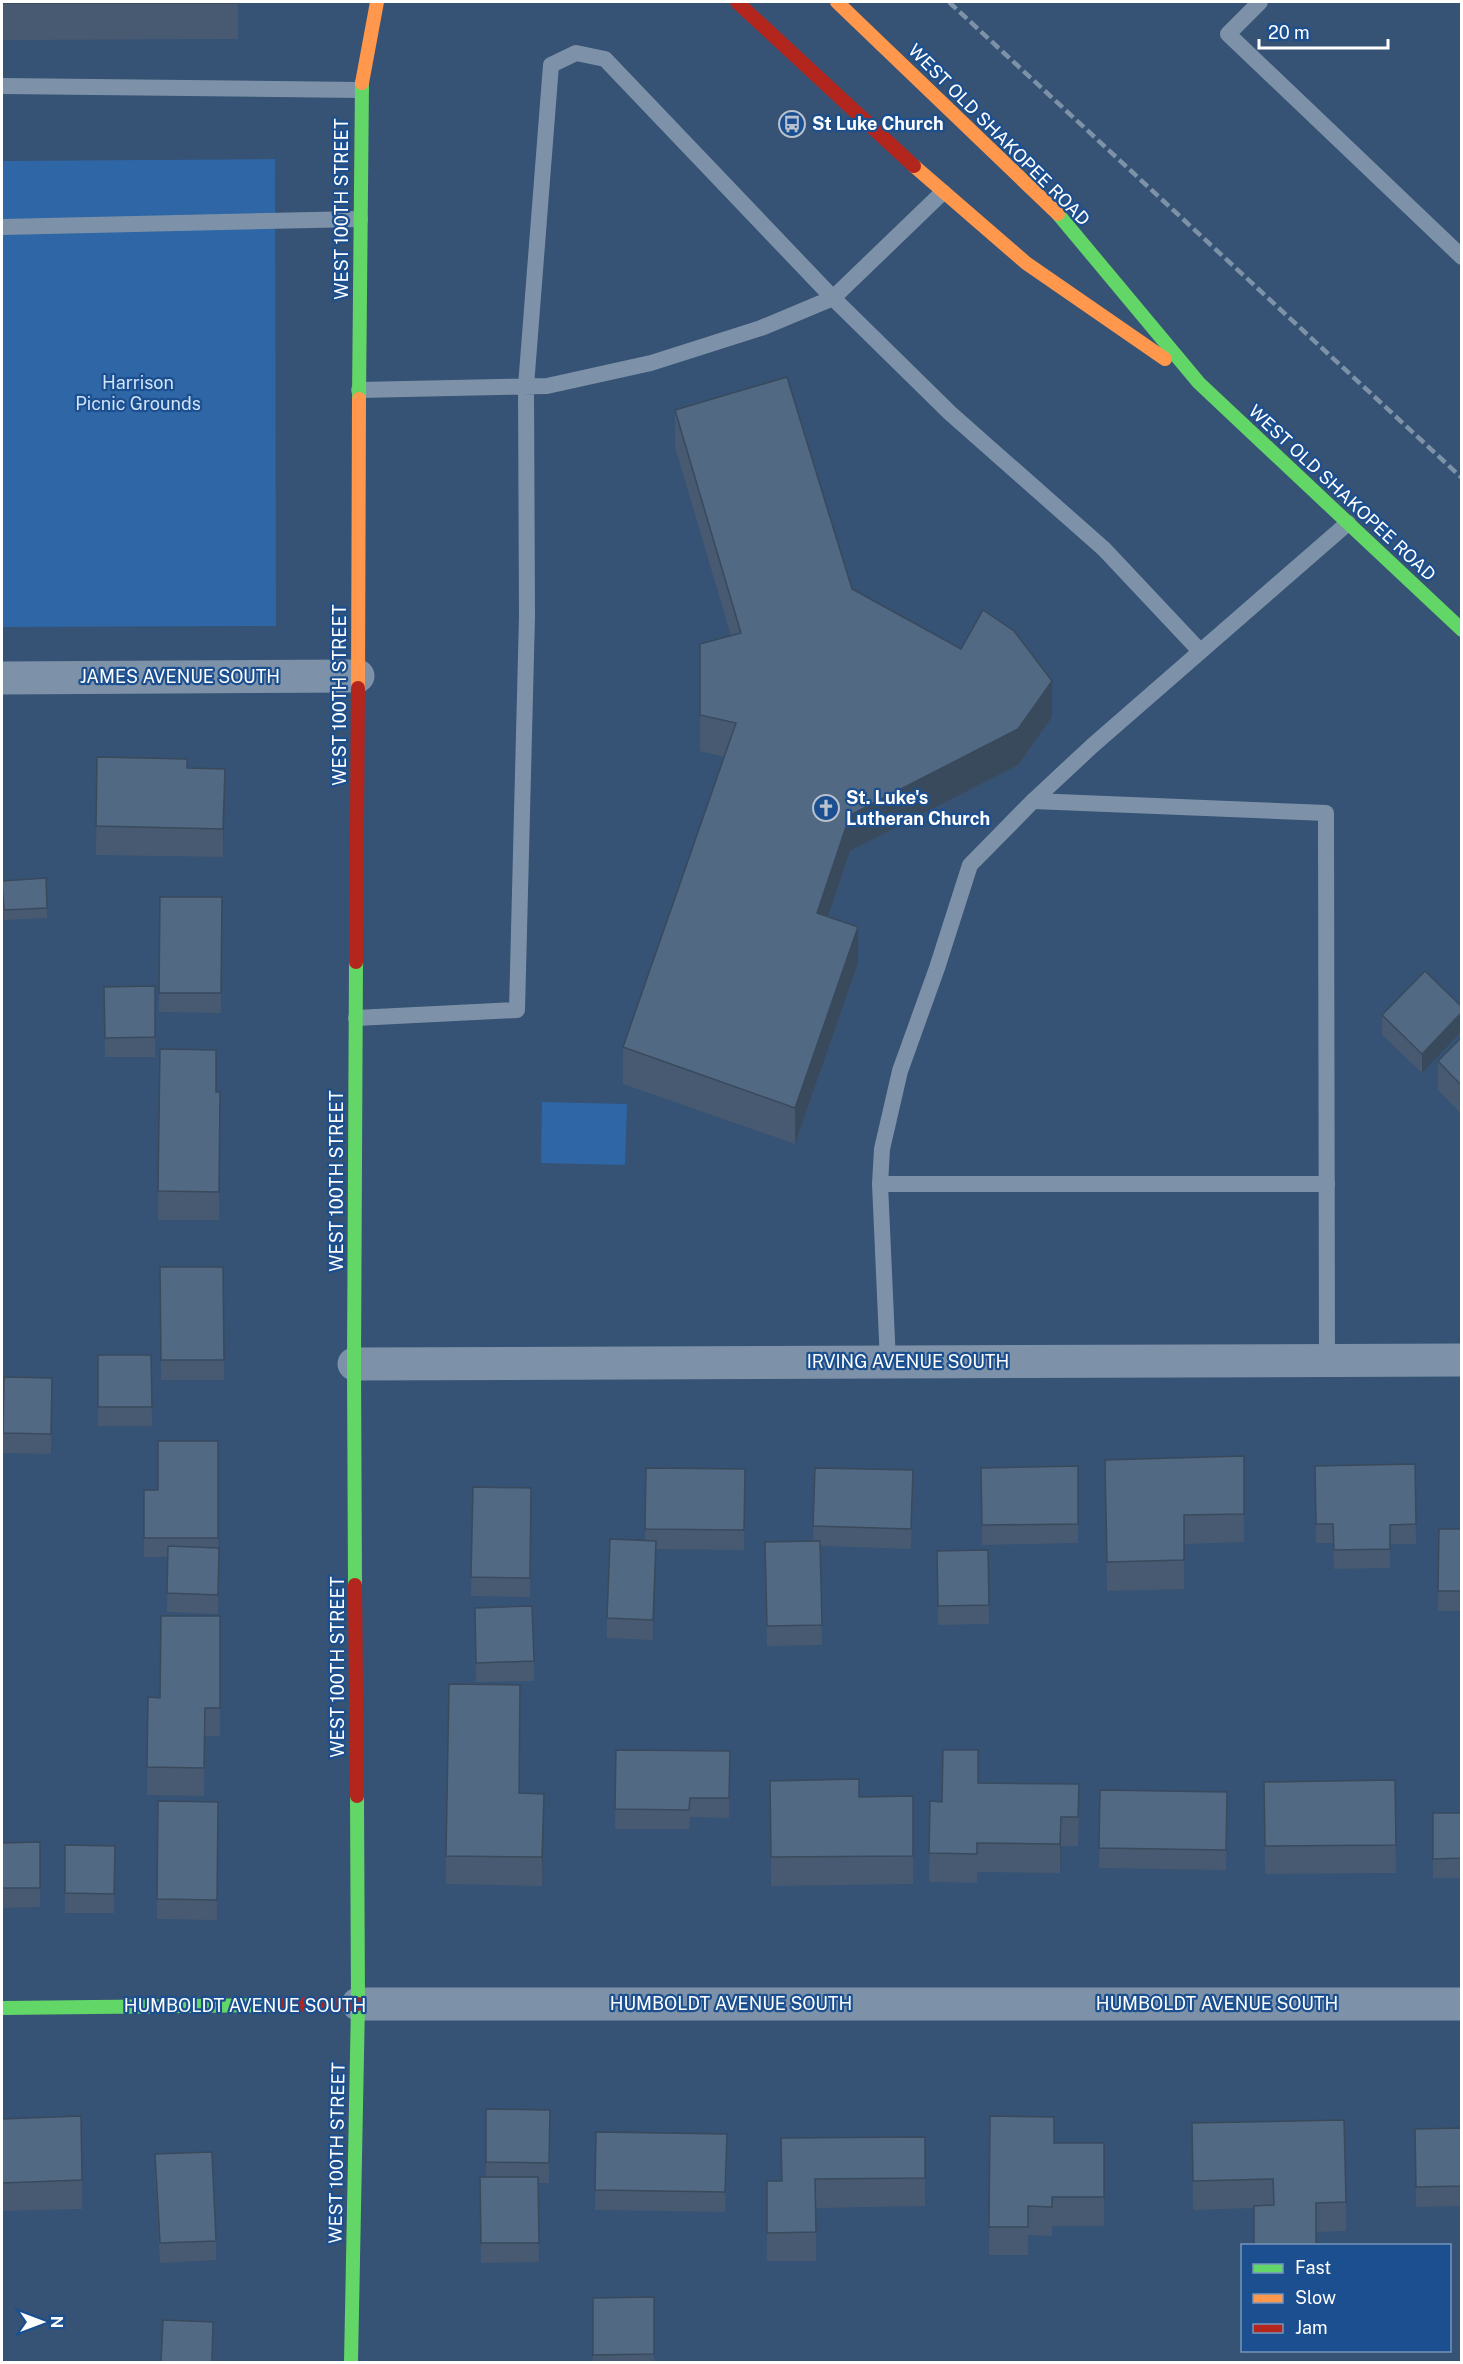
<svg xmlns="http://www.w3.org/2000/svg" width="1463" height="2364" font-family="'Public Sans',sans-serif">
<rect width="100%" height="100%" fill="#365274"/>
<!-- green -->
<g fill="#2f66a5">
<path d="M275,159L276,626L2,627V161Z"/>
<path d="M542,1102L627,1104L625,1165L541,1163Z"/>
</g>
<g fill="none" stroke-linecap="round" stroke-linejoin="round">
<!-- lane -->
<g stroke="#7d92a8" stroke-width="16">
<path d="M1260,2L1228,34L1462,257"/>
<path d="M2,86L361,90"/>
<path d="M943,192L833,298L950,413L1104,549L1200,651"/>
<path d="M2,227L360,219"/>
<path d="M1033,801L1092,746L1348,523"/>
<path d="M356,1018L517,1010L527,616L526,386L551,65L576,53L605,59L833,298L761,328L651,363L547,386L359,390"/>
<path d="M880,1184L882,1149L900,1071L937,968L970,865L1033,801L1326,813L1327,1361"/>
<path d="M888,1362L880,1184H1327"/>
</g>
<!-- street -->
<g stroke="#7d92a8" stroke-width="33">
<path d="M2,678L358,676"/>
<path d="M354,1364L1462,1360"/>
<path d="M358,2004H1462"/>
</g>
<!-- fast -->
<g stroke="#63d668" stroke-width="14">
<path d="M1058,214L1199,383L1462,630"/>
<path d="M359,399L362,83"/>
<path d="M355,1585L354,1364L356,962"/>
<path d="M2,2008L273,2005"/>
<path d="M351,2362L358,2004L357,1796"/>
</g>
<!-- slow -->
<g stroke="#ff974d" stroke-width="14">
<path d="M837,2L1058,214"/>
<path d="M362,83L377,2"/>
<path d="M914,166L1026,263L1165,359"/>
<path d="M358,688L359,399"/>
</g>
<!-- jam -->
<g stroke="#b3261e" stroke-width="14">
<path d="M737,2L914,166"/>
<path d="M356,962L358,688"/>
<path d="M355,1585L357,1796"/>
<path d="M273,2005L358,2004"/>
</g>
<!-- rail -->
<path stroke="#7e92a7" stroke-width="4.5" stroke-dasharray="10 4.5" stroke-linecap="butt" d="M949,2L1462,478"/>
</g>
<!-- wall -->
<g fill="#475a72">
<path d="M2,2H238V39L2,40Z"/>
<path d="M675,410L852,589L1052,717L1018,765L850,851L828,916L858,963L795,1144L623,1084V1047L724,757L700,751V644L731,636L675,447Z"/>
<path d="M97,757L187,768L225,797L223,857L96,855Z"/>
<path d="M2,881L47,908V918L4,920Z"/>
<path d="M160,897H222L221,1013L159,1012Z"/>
<path d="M1425,971L1422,1073L1382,1035V1015Z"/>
<path d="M155,986V1057H105L104,987Z"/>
<path d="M1461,1038V1114L1438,1090V1061Z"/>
<path d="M160,1049L216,1092H220L219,1220H158Z"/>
<path d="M160,1267H223L224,1380H161Z"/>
<path d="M98,1355H151L152,1426H98Z"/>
<path d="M4,1377L52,1397L51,1454L3,1453Z"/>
<path d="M218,1441V1548L219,1567L218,1614L167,1612L168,1557H144V1490H158Z"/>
<path d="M1244,1456V1542L1184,1544V1589L1107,1591L1105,1460Z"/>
<path d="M1415,1464L1416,1544H1390V1568L1334,1569L1333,1543H1316L1315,1466Z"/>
<path d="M1078,1466V1543L982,1545L981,1468Z"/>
<path d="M646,1468L745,1469L744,1550L656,1549L653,1640L607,1638V1618L645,1541Z"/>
<path d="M815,1468L913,1490L911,1549L820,1546L822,1645L767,1646L765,1542L813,1541Z"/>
<path d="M473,1487L531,1488L530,1597L471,1596Z"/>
<path d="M1439,1529H1461V1611H1438Z"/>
<path d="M988,1550L989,1624L938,1625L937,1551Z"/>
<path d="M475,1608L534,1661V1681L476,1682Z"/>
<path d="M220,1616V1736H205L204,1796L147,1795L148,1697L160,1698Z"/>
<path d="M616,1750L730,1751L729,1818L690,1817L689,1829H615Z"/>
<path d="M1395,1780L1396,1873L1265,1874L1264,1782Z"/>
<path d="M770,1781L859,1797L913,1796V1884L771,1886Z"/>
<path d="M978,1783L1079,1813L1078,1846H1061L1060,1873L977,1872V1883L929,1882L930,1801L942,1802Z"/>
<path d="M1100,1790L1227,1792L1226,1870L1099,1868Z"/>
<path d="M158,1801L218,1802L217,1920L157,1919Z"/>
<rect x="1433" y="1813" width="28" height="65"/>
<path d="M544,1822L542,1886L446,1884V1856Z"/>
<path d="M40,1842V1907L2,1908V1843Z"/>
<path d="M65,1845L115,1846L114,1913H65Z"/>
<path d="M486,2109L550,2110L549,2183H538L539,2262L481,2263L480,2177H486Z"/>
<path d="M990,2116L1054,2143H1104V2226H1052V2236L1028,2235V2255H989Z"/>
<path d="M2,2119L82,2180V2209L2,2211Z"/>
<path d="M1192,2123L1346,2202V2231L1316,2232L1254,2208L1193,2210Z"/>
<path d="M1461,2128V2206L1416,2207L1415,2129Z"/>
<path d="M596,2132L727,2154L725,2212L595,2210Z"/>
<path d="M925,2137V2206L816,2208V2261H767V2181H781V2138Z"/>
<path d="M155,2154L216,2241V2260L160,2263L155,2174Z"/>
<path d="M654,2297V2362H593V2298Z"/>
</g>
<!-- shaded-wall -->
<g fill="#394a5c">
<path d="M1052,681V717L1018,765L850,851L817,949V913L850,815Z"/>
<path d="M225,769V797L223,857V829Z"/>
<path d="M858,927V963L795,1144V1108Z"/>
<path d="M1461,1013V1032L1422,1073V1054Z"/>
<path d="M656,1541V1561L653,1640V1620Z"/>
<path d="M544,1794V1822L542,1886V1857Z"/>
<path d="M1061,1817V1846L1060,1873V1844Z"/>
</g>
<!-- building -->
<g fill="#526984" stroke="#394a5c" stroke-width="1.5">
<rect x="2" y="2" width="236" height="1"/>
<path d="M787,377L852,589L961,649L983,610L1014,631L1052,681L1018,729L850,815L817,913L858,927L795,1108L623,1047L736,723L700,715V644L741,633L675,410Z"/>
<path d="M97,757L187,759V768L225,769L223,829L96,826Z"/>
<path d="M46,878L47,908L4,910L2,881Z"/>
<path d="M160,897H222L221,993H159Z"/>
<path d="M1425,971L1461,1006V1013L1422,1054L1382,1015Z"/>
<path d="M155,986V1037L105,1038L104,987Z"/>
<path d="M1461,1038V1085L1438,1061Z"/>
<path d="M160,1049L216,1050V1092H220L219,1192L158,1191Z"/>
<path d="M160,1267H223L224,1360H161Z"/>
<path d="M98,1355H151L152,1407H98Z"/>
<path d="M4,1377L52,1378L51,1434L3,1433Z"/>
<path d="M158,1441H218V1538H144V1490H158Z"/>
<path d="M1244,1456V1514L1184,1515V1560L1107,1562L1105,1460Z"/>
<path d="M1415,1464L1416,1524L1390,1525V1549L1334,1550L1333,1524H1316L1315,1466Z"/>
<path d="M1078,1466V1524L982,1525L981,1468Z"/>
<path d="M646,1468L745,1469L744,1530L645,1529Z"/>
<path d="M815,1468L913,1470L911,1529L813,1526Z"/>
<path d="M473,1487L531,1488L530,1578L471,1577Z"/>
<path d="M1439,1529H1461V1591H1438Z"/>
<path d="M610,1539L656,1541L653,1620L607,1618Z"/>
<path d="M820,1541L822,1625L767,1626L765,1542Z"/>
<path d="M168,1546L219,1548L218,1595L167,1593Z"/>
<path d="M988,1550L989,1605L938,1606L937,1551Z"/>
<path d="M532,1606L534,1661L476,1663L475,1608Z"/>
<path d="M161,1616H220V1708H205L204,1768L147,1767L148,1697L160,1698Z"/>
<path d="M449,1684L520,1685L519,1793L544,1794L542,1857L446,1856Z"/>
<path d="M616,1750L730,1751L729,1798H690L689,1810L615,1809Z"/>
<path d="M943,1750H978V1783L1079,1784L1078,1817H1061L1060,1844L977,1843V1854L929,1853L930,1801L942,1802Z"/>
<path d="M859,1779V1797L913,1796V1856L771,1857L770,1781Z"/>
<path d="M1395,1780L1396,1845L1265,1846L1264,1782Z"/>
<path d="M1100,1790L1227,1792L1226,1850L1099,1848Z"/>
<path d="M158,1801L218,1802L217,1900L157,1899Z"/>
<path d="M1433,1813H1461V1858L1433,1859Z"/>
<path d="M40,1842V1888H2V1843Z"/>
<path d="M65,1845L115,1846L114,1894L65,1893Z"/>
<path d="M486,2109L550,2110L549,2163L486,2162Z"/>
<path d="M81,2116L82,2180L2,2183V2119Z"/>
<path d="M990,2116L1054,2117V2143H1104V2197H1052V2207L1028,2206V2227H989Z"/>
<path d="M1344,2120L1346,2202L1316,2203V2246H1254V2206L1274,2205L1273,2179L1193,2181L1192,2123Z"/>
<path d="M1461,2128V2186L1416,2187L1415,2129Z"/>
<path d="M596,2132L727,2134L725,2192L595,2190Z"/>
<path d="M925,2137V2178L815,2179L816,2232L767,2233V2181H782L781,2138Z"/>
<path d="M212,2152L216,2241L160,2243L155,2154Z"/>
<path d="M480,2177H538L539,2243H481Z"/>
<path d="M654,2297V2354L593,2355V2298Z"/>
<path d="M163,2320L213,2322L212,2362H161Z"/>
</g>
<!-- icons -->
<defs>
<symbol id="bus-ring" viewBox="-11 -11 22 22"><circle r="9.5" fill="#1b4f8f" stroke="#b9c2ce" stroke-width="1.5"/><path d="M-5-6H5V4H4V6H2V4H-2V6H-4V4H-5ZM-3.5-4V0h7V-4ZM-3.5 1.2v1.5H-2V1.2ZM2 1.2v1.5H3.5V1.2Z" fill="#b9c2ce"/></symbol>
<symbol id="church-ring" viewBox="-11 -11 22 22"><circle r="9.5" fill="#1b4f8f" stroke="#b9c2ce" stroke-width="1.5"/><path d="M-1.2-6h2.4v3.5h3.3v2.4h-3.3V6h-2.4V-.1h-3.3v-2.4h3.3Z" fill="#b9c2ce"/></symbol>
</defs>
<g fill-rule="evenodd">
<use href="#bus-ring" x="777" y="109" width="30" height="30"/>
<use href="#church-ring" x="811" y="793" width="30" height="30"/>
</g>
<g text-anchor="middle" stroke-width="4.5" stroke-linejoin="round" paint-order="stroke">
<!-- poi labels -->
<g font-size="18" font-weight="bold" fill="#fff" stroke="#1b4f8f" text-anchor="start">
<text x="812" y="130">St Luke Church</text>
<text x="846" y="804">St. Luke's<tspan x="846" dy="21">Lutheran Church</tspan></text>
</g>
<!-- street labels -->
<g font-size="18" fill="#fff" stroke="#1b4f8f">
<text transform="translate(999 135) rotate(45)" y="6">WEST OLD SHAKOPEE ROAD</text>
<text transform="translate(342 209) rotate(-90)" y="6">WEST 100TH STREET</text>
<text transform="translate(1342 493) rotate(43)" y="6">WEST OLD SHAKOPEE ROAD</text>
<text x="180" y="683">JAMES AVENUE SOUTH</text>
<text transform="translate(340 695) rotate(-90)" y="6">WEST 100TH STREET</text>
<text transform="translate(337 1181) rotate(-90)" y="6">WEST 100TH STREET</text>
<text x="908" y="1368">IRVING AVENUE SOUTH</text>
<text transform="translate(338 1667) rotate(-90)" y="6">WEST 100TH STREET</text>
<text x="731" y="2010">HUMBOLDT AVENUE SOUTH</text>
<text x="1217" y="2010">HUMBOLDT AVENUE SOUTH</text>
<text x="245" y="2012">HUMBOLDT AVENUE SOUTH</text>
<text transform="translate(337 2153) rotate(-89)" y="6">WEST 100TH STREET</text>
</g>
<!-- park labels -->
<g font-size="18" fill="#cfe3fa" stroke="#1b4f8f">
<text x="138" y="389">Harrison<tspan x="138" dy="21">Picnic Grounds</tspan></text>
</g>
</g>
<!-- border -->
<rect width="1463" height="2364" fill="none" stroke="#ffffff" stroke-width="6"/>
<!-- legend -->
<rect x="1241" y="2244" width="210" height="108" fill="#1b4f8f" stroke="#7695bc" stroke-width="1.5"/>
<rect x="1253" y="2264" width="30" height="9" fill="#63d668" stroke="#7695bc" stroke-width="1.5"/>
<text x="1295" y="2274" font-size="18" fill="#ffffff">Fast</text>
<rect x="1253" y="2294" width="30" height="9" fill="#ff974d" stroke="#7695bc" stroke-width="1.5"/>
<text x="1295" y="2304" font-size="18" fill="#ffffff">Slow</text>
<rect x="1253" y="2324" width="30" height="9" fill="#b3261e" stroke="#7695bc" stroke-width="1.5"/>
<text x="1295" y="2334" font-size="18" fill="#ffffff">Jam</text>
<!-- north arrow -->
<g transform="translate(42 2322) rotate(90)" stroke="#1b4f8f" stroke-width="4.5" paint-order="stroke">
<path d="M0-4.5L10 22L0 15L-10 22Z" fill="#ffffff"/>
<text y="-9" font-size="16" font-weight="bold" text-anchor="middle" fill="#ffffff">N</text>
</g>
<!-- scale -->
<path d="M1259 39v9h129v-9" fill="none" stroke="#ffffff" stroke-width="3"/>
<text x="1268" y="39" font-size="18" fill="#ffffff" stroke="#1b4f8f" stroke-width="4.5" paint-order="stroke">20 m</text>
</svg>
